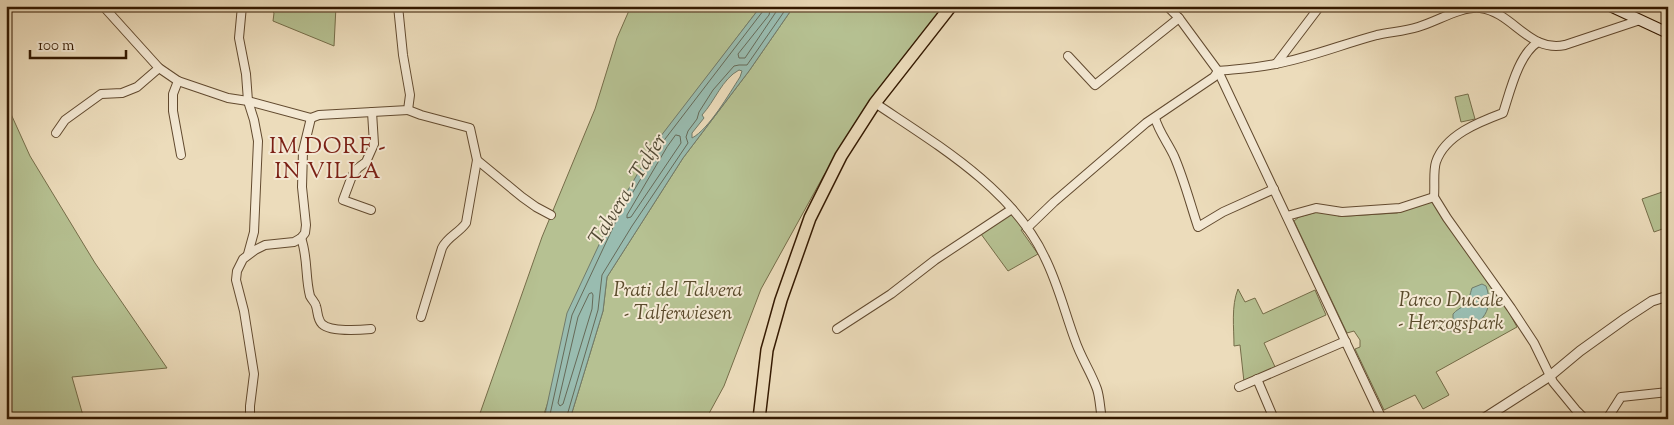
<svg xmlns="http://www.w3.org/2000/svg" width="1674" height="425" font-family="'Sorts Mill Goudy',serif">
<rect width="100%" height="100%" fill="#ecdcbb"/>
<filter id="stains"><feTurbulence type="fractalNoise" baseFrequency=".004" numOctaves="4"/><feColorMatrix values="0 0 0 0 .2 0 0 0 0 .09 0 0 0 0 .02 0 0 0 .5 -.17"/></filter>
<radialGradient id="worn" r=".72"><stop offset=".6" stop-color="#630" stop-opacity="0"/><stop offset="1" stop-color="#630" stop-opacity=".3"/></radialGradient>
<!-- green -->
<g fill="#b6c192" stroke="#756d49">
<path d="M267,6H336L334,46L273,21L274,13Z"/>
<path d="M631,6H761L658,141L612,217L545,411L544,419H478L542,237L595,109L617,38Z"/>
<path d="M794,6H949L824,175L761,289L724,386L706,419H570L603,311L607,277L683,158L749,71Z"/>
<path d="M1468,94L1475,119L1461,122L1455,97Z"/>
<path d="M6,103L30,156L95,263L167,368L72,377L84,419H6Z"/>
<path d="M1668,190V227L1654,232L1642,199Z"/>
<path d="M1433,201L1443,215L1442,218L1504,303L1517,327L1436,372L1449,395L1423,409L1415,395L1384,410L1355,349L1360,347V340L1354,331L1347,333L1294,221L1299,217L1317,212H1333L1338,216H1348L1397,213Z"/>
<path d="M1012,213L1023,229L1021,230L1038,254L1008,271L981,234Z"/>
<path d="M1238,289L1245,302L1255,298L1263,314L1315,290L1326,315L1264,343L1276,369L1244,382L1240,345L1234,346C1234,328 1231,306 1238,289Z"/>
</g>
<!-- water -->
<g fill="#99bcb0" stroke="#717b6a" fill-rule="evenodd">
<path d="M761,6H794L749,71L683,158L607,277L603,311L570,419H544L567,313L612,217L657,141ZM739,70L742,71L740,77C729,94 709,129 692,138V133L704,118L702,115C715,101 722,79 739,70Z"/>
<path d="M1482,284L1486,286C1496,313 1478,328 1453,332L1449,330L1451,321L1453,319V314C1456,310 1460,309 1464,305C1469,301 1470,294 1472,288Z"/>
</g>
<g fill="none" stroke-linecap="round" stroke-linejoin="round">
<!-- shore -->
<g stroke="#666a58" stroke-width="1">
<path d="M771,6L769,15L738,54L739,58H745L780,6"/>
<path d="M676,135L680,136L681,143L631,217L627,218V215L667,147Z"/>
<path d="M592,293L593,295L592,309L563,404L560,406L558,403L578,317L589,294Z"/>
<path d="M549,419L572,315L617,219L662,143L763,11L764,6"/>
<path d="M566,419L598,310L602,275L632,226L688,143L686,137L688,131L697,119L699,112L713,90L734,66L739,65H747L788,6"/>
</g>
<defs>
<g id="minor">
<path d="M103,6L159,68L178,81L228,98L248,101L311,118"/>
<path d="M242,6L239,38L246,74L248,101L254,120L258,141L254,232L248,254"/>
<path d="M1167,6L1179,18L1218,71L1382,419"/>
<path d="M1068,56L1095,85L1179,18"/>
<path d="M1276,64L1320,6"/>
<path d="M1218,71C1237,69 1256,68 1275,64C1309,58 1343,44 1377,35C1391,32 1405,31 1418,27C1436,22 1461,6 1480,8C1513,12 1529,53 1565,45L1640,20"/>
<path d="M178,81L173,94V111L181,155"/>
<path d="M875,103C936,144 1013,189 1045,258C1058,284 1065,313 1075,340C1081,358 1091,372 1097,389C1100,398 1100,409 1102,419"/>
<path d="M408,110L421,115L470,128L477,160L522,197L536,207L551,215"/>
<path d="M311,118L319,115L408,110L410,95L403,55L398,6"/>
<path d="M1155,118C1159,132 1168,143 1174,156C1184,179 1190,203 1198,227L1223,212L1274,189"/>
<path d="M56,133L65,120L101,94L122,93L137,87L159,68"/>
<path d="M1434,197L1447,218L1511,308L1534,343L1553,382L1576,410L1585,419"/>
<path d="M1434,197C1435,186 1433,171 1436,162C1445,135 1479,122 1503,113C1510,92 1518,55 1538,42"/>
<path d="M371,210L343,200L352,176L358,168L366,162L374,144L372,112"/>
<path d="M1287,216L1316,208L1342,212L1400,208L1434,197"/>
<path d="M1027,228L1054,202L1146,123L1214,77L1218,71"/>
<path d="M301,238C308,257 305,277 310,296C312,300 315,302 316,306C318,312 317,319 322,324C330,332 360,330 371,329"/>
<path d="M421,317L442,248C447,237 459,233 466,223L477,160"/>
<path d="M837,329L891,294L935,260L1012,209"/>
<path d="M1257,379L1274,419"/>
<path d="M1239,387L1341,343L1346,342"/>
<path d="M250,419V406L254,374L244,311L236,280L237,271L243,259L255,250L265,245L294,242L301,238L305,233L306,225L302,187L303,151L311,118"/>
<path d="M1607,419L1621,397L1668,392"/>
</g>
<path id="tertiary" d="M1483,419L1550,376L1580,351L1626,318L1652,301L1668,296"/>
<path id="secondary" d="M1610,6L1668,33"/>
<path id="primary" d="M759,419L767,350L781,300L810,218L841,156L875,103L951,6"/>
</defs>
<!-- minor casing -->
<use href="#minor" stroke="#624a2f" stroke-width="10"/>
<!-- tertiary casing -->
<use href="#tertiary" stroke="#624a2f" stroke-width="11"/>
<!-- secondary casing -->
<use href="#secondary" stroke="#341900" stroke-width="12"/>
<!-- primary casing -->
<use href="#primary" stroke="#341900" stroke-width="14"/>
<!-- minor -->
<use href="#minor" stroke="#f3e8d3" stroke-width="8"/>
<!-- tertiary -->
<use href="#tertiary" stroke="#f3e8d3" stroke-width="9"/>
<!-- secondary -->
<use href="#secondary" stroke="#f3e8d3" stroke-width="10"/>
<!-- primary -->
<use href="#primary" stroke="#ecdcbb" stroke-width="11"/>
</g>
<g text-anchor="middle" stroke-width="4" stroke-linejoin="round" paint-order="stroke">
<!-- park labels -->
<g font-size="20" font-style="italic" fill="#5b4b2c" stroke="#f3e8d3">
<text x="678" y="296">Prati del Talvera<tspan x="678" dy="23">- Talferwiesen</tspan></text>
<text x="1451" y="306">Parco Ducale<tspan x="1451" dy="23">- Herzogspark</tspan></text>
</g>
<!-- water labels -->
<g font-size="21" font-style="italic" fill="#524a35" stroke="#f3e8d3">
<text transform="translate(627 189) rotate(-58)" y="7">Talvera - Talfer</text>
</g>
<!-- quarter labels -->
<g font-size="22" letter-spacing="1" fill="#7a1f14" stroke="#f3e8d3">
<text x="328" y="153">IM DORF -<tspan x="328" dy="25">IN VILLA</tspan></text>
</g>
</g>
<!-- margin -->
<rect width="1674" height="425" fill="none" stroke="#ecdcbb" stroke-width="25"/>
<rect x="8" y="8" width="1659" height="410" fill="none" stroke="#341900" stroke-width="2.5"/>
<rect x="12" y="12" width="1649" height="400" fill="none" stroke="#341900"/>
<!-- scale -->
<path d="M30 50v8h96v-8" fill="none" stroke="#341900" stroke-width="2.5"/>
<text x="38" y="50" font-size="15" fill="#341900" stroke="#f3e8d3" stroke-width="4" paint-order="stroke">100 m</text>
<rect width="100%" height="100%" filter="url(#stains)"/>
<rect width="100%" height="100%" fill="url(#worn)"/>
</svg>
